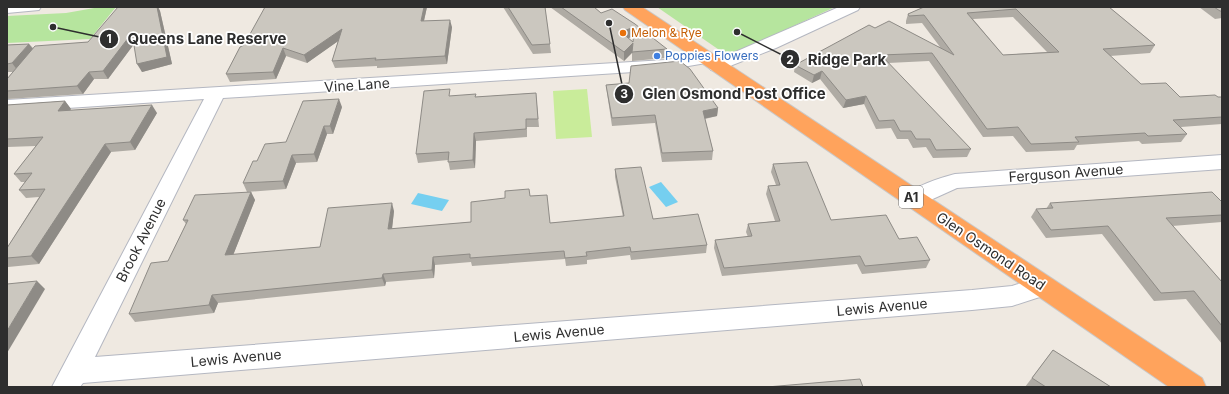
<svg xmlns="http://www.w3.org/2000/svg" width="1229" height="394" font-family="Inter,sans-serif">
<rect width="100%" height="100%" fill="#efe9e1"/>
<!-- green -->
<g fill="#b6e59e">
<path d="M100,7H116L90,39L7,43V16L66,13Z"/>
<path d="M657,7H835L728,56Z"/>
</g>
<!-- pitch -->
<path fill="#c9ec9a" d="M587,89L592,137L556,139L553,91Z"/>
<!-- water -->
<g fill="#75cff0">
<path d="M661,182L678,202L666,207L649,187Z"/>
<path d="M418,193L449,200L442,211L411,204Z"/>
</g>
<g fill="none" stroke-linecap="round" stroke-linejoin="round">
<defs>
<g id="street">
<path d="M7,7H41L39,10L7,13Z"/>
<path d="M839,7H860L858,10L776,48L717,71L711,70L708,66L712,62L665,70L223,98L95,357L972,290L1012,286L1043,276L1052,279L1055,286L1052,293L1012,306L972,310L83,383L80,387H52L204,99L7,112V100L665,60L706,53L712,54L715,58L712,62Z"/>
<path d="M1222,155V169L957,188L915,207L907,205L904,199C912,186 940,178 955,174Z"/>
</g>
<path id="highway" d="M623,7H642L1202,378L1206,387H1169L625,10Z"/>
</defs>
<!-- street casing -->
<use href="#street" stroke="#b4b7c1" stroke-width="2"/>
<!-- highway casing -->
<use href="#highway" stroke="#c9c9c9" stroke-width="2"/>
<!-- street -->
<use href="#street" fill="#fff" fill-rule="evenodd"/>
<!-- highway -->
<use href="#highway" fill="#ffa35c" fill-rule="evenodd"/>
</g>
<!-- wall -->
<g fill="#afaba4" fill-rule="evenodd">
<path d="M157,7H158L160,11L172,64L142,72L134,44L108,79H94L83,94L7,99V79L13,72H7V45L29,44L33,48L88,42Z"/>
<path d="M427,7L424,21L452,27L447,64L377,68V66L335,68L332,61L338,41L307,63L286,56L276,79L230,82L226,74L240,47Z"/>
<path d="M503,7H545L551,53L533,54Z"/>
<path d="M550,7H594L601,13L667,49L666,58L632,61V52L624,61ZM633,36V42L628,38Z"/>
<path d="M924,7H1109L1155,45L1150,53L1110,56L1141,84L1180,97H1222V124L1181,127L1187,134L1181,142L1142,144L1139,141L1077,145L1074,150L1026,152L1013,136L983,137L929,61L888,63L971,149L967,157L933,158L926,147L913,148L908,139H897L891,128L876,129L864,104L843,108L820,79L812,83L794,72L795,65L875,28L940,47L922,23L906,24V21L908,14ZM1013,17L1047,52L1003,55L973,19Z"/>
<path d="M1199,7H1222V18L1215,19Z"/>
<path d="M629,83L718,108L717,116L705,119L713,151L712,160L662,162L655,123L612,126L607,93L606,85Z"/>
<path d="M536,93L539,127H527V137L476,141L475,168L450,170L448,160L418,163L416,154L451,96L476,97Z"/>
<path d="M65,101L71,109L70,110L157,113L135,150L111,152L39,264L8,267L7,265V248L39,197L26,198L19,190L25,182H21L14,174L36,146L7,147V105Z"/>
<path d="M342,107L333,134H327L317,162L296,163L286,189L247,192L243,183L257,161Z"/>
<path d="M773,164L831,220L899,239L930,260L926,268L862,274L857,264L722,276L714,248L715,240L748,237L746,232L748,224L775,221L766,194L768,186L776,185L771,172Z"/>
<path d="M615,169L653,219L707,245L706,253L631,260L630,255L587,260V264L566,266L565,259L472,266L471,262L435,265L434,278L386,282L385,286L218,303L214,313L135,322L129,314L168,261L186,224L183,220L251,192L255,200L233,255L320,247L394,211L392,229L471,222L530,196L550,223L623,217L615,177Z"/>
<path d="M1222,202V222L1172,226L1222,282V344L1186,299L1154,301L1102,234L1046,238L1031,217L1036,209H1046L1050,203Z"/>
<path d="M1053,350L1111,387H1025Z"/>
</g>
<!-- shaded-wall -->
<g fill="#8e8b86">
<path d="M157,7H158L160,11L172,64L142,72L137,64Z"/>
<path d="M424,7H427L422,29L421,21Z"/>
<path d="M450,20L452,27L447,64L445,56Z"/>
<path d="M634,27V36L621,41V32Z"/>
<path d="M342,29L344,37L307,63L304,55Z"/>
<path d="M132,33L137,40L108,79L103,71Z"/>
<path d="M633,43V52L624,61V52Z"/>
<path d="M29,44L35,52L18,71L12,63Z"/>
<path d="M283,48L286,56L276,79L273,72Z"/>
<path d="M822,71L820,79L812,83L814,75Z"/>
<path d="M89,72L94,79L83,94L77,86Z"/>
<path d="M866,96L864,104L843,108L846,100Z"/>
<path d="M339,99L342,107L333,134L330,126Z"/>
<path d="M65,101L71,109L63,119L58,111Z"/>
<path d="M152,105L157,113L135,150L130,142Z"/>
<path d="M718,108L717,116L702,119L703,111Z"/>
<path d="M324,126L327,134L317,162L314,154Z"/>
<path d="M474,133L476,141L475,168L473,160Z"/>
<path d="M105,144L111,152L39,264L31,256Z"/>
<path d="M292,155L296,163L286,189L283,181Z"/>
<path d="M251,192L255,200L230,263L225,255Z"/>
<path d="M392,203L394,211L391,237L388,229Z"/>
<path d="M433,257L435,265L434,278L432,270Z"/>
<path d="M383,274L386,282L385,286L382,278Z"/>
<path d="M37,281L45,289L7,353V331Z"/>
<path d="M212,295L218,303L214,313L209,305Z"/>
</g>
<!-- building -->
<g fill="#cbc7bf" stroke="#8e8b86" fill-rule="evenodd">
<path d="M118,7H157L167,57L137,64L132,33L103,71L89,72L77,86L7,91V79L35,46L88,42Z"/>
<path d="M265,7H424L421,21L450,20L445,56L375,60L376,58L332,61L342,29L304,55L283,48L273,72L226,74L240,47L244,45Z"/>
<path d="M508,7H545L550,44L532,45Z"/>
<path d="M561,7H594L601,13L612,9L635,24L667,49L632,52L633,43L624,52ZM634,27L633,42L621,32Z"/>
<path d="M924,7H1109L1155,45L1103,49L1141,84L1166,83L1180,97L1215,95L1218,97H1222V117L1173,120L1187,134L1148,136L1145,133L1075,137L1079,142L1031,144L1018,127L987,129L932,53L881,55L971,149L936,150L930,139H916L911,131H900L894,120L879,121L866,96L846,100L822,71L814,75L795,65L869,25L875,28L889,21L954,55L924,15L909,16L908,14ZM1016,9L1059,52L1003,55L967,13Z"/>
<path d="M1214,7H1222V11H1220Z"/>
<path d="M29,44L12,63L7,64V45Z"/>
<path d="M680,61L690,69L718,108L703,111L713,151L662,153L655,115L612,118L606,85L629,83L631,66Z"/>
<path d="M450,89L449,96L476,94L475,97L536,93L538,119H526V129L474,133L473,160L448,162L449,152L416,154L424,91Z"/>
<path d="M339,99L330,126H324L314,154L292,155L283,181L243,183L253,161H257L265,144L286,142L303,101Z"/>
<path d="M65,101L58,111L152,105L130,142L105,144L31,256L7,258V248L45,189L19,190L32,173L14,174L43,137L7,139V105Z"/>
<path d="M807,162L831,220L886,215L899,239L917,237L930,260L865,266L860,256L724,268L715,240L752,236L748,224L780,221L768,186L780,185L773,164Z"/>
<path d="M641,167L653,219L698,214L707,245L631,252L630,247L586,252L587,256L565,258L564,251L470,258V254L433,257L432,270L383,274L382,278L212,295L209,305L129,314L151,263L168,261L188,220H183L195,195L251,192L225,255L320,247L328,208L392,203L388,229L471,222V202L505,198V191L529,189L530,196L547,195L550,223L624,216L615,169Z"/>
<path d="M1212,192L1222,202V215L1166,218L1222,282V326L1194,291L1161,293L1108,226L1051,230L1036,209L1053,208L1050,203Z"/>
<path d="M37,281L7,331V284Z"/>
<path d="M1053,350L1111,387H1046L1032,378Z"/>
<path d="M860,379L863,387H767Z"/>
</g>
<!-- markers -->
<circle fill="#e8710a" stroke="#fff" stroke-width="1.5" cx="623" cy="33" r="4"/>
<circle fill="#3f7fe0" stroke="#fff" stroke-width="1.5" cx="657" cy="56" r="4"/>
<g text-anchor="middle" stroke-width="3.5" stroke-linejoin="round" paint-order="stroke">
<!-- far-food labels -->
<g font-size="12" fill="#c56008" stroke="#fff" text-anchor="start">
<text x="631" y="37">Melon &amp; Rye</text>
</g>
<!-- far-shop labels -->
<g font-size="12" fill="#366cbe" stroke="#fff" text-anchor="start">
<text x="665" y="60">Poppies Flowers</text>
</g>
<!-- shield labels -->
<rect fill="#fff" stroke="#6d6d6d" stroke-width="1" x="899" y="186" width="24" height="22" rx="3"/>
<g font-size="13" font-weight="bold" fill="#2e2e2e">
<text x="911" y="202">A1</text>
</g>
<!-- street labels -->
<g font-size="14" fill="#2e2e2e" stroke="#fff">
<text transform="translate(357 85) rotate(-4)" y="5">Vine Lane</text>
<text transform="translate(1066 173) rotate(-4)" y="5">Ferguson Avenue</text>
<text transform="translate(141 240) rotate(-63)" y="5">Brook Avenue</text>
<text transform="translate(991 251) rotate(34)" y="5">Glen Osmond Road</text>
<text transform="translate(882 307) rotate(-5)" y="5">Lewis Avenue</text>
<text transform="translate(559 333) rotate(-5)" y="5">Lewis Avenue</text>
<text transform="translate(236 358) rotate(-5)" y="5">Lewis Avenue</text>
</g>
</g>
<!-- callouts -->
<path fill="none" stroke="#2e2e2e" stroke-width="1.5" d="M53 27L109 39M737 32L790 59M609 23L624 94"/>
<g fill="#2e2e2e" stroke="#fff" stroke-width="1.5">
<circle cx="53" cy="27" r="4"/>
<circle cx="737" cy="32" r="4"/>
<circle cx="609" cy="23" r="4"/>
<circle cx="109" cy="39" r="10"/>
<circle cx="790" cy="59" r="10"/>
<circle cx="624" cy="94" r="10"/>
</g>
<g font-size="12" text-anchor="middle" font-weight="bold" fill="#fff">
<text x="109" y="43">1</text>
<text x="790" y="64">2</text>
<text x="624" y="98">3</text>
</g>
<g font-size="15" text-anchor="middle" font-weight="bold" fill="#2e2e2e" stroke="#fff" stroke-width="3.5" stroke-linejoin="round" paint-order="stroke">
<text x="207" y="44">Queens Lane Reserve</text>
<text x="847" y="65">Ridge Park</text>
<text x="734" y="99">Glen Osmond Post Office</text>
</g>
<!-- border -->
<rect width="1229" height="394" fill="none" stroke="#2e2e2e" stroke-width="16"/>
</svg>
